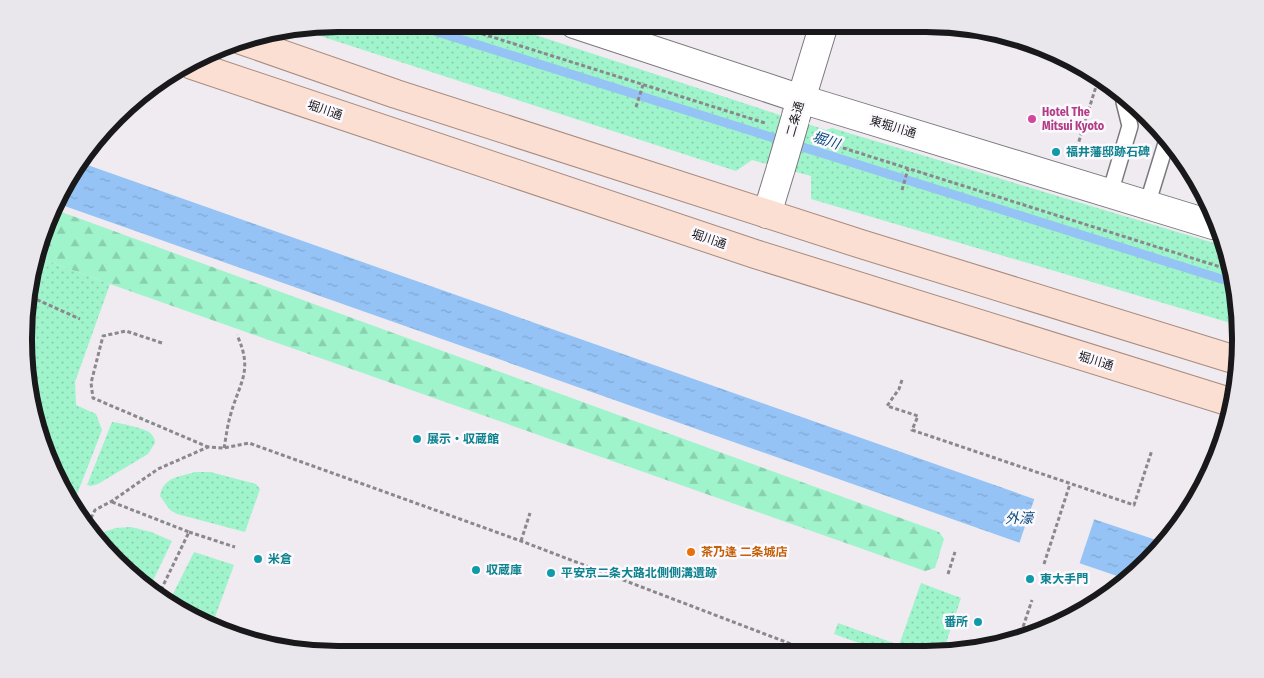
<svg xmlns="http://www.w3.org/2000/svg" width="1264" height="678" font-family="'Fira Sans Condensed','Noto Sans JP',sans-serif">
<defs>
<pattern id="green-dots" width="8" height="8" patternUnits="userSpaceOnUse" patternTransform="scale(1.25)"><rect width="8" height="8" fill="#9ff4cb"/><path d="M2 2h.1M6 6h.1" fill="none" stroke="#88d0ae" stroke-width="1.8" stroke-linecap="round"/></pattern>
<pattern id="forest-firs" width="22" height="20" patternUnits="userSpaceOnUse" patternTransform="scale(1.25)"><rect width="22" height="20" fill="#9ff4cb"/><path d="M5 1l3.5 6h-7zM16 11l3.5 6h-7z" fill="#88d0ae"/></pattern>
<pattern id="water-ripples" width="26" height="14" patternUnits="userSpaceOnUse" patternTransform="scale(1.25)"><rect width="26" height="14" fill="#95c3f5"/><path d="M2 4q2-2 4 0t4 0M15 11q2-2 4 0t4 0" fill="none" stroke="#80a7d1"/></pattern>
</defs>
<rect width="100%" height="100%" fill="#efebf1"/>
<!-- green -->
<g fill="url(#green-dots)">
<path d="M339,24H502L795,120L826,130L832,128L1224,246L1229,257L1234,324L811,199V176L752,160L736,171L302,30Z"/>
<path d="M35,256L110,284L75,382L76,405L96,414L102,430L74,502L48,460L24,360Z"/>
<path d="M112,422C121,423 142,428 149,432C153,435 155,439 155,443L148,454L98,484L91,486L87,485Z"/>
<path d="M195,472H210L256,484L260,489L245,532L177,514L170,510L160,496C163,477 179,477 195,472Z"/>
<path d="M131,527L151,532L172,541L150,587L102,547L94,535L116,528Z"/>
<path d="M194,552L234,565L212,625L182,612L169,602Z"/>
<path d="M921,583L961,598L943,652H884L834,634L838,623L899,645Z"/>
</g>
<!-- forest -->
<path fill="url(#forest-firs)" d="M56,210L939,532L944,539L935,568L925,571L110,284L35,256Z"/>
<!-- water -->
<path fill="url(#water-ripples)" d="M79,162L1034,499L1165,543L1126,579L1020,543L59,204Z"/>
<!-- pier -->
<path fill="#efebf1" d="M1035,497L1095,517L1079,565L1019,544Z"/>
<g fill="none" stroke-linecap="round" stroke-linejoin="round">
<!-- stream -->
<path stroke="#95c3f5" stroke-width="9" d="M412,24L1231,282"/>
<defs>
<g id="lane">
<path d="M1110,193L1130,126L1124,102"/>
<path d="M1147,205L1167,140"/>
</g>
<g id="street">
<path d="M574,24L801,99L1213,225"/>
<path d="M796,116L824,24"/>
<path d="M767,214L781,168"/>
</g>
<g id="primary">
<path d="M241,40L396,94L861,244L1236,360"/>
<path d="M192,65L755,254L1230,402"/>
</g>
</defs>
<!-- lane casing -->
<use href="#lane" stroke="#7b787d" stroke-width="18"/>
<!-- street casing -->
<use href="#street" stroke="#7b787d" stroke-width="30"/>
<!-- primary casing -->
<use href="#primary" stroke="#a98b7e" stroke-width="30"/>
<!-- path -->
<g stroke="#8a888c" stroke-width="3" stroke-dasharray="4 2.5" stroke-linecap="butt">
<path d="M451,24L765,123"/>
<path d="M636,107L643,85"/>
<path d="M818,140L1230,270"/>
<path d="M1075,154L1098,80"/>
<path d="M902,190L908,169"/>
<path d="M31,297L80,319"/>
<path d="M162,343L126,331L103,336L91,383L93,398L208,447"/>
<path d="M902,380L899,389L887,406L918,416L912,430L1134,505L1152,450"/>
<path d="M224,448C226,438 227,427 230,417C239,382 254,372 237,335"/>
<path d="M112,502L189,532L159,594"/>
<path d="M88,524L95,510L112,501L158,469L208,447L224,448L249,443L521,541L812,652"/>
<path d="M189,532L235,547"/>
<path d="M521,541L530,513"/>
<path d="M1044,564L1070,484"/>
<path d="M948,574L955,552"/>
<path d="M1019,639L1032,600"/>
</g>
<!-- lane -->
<use href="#lane" stroke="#fff" stroke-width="15"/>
<!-- street -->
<use href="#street" stroke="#fff" stroke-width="28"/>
<!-- primary -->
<use href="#primary" stroke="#fadfd2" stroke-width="28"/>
<defs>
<path id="street-bridge" d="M781,168L795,120"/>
</defs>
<!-- street-bridge casing -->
<use href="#street-bridge" stroke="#7b787d" stroke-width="30" stroke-linecap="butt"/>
<!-- street-bridge -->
<use href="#street-bridge" stroke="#fff" stroke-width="28"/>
</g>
<!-- markers -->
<circle fill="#d1479c" stroke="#fcf9fe" stroke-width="2" cx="1032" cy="119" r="5"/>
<g fill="#0f9aa8" stroke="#fcf9fe" stroke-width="2">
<circle cx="1056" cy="152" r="5"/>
<circle cx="417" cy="439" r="5"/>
<circle cx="258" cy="559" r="5"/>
<circle cx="476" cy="570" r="5"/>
<circle cx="551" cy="573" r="5"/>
<circle cx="1030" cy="579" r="5"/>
<circle cx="978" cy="622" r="5"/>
</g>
<circle fill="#e8710a" stroke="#fcf9fe" stroke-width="2" cx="691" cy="552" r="5"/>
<g text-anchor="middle" stroke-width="5" stroke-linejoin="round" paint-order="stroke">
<!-- street labels -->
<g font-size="12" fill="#19181a" stroke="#fcf9fe">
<text transform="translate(325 110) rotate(19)" y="4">堀川通</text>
<text transform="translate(795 119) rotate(-74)" y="4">二条通</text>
<text transform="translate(893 127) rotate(17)" y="4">東堀川通</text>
<text transform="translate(709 239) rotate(19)" y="4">堀川通</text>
<text transform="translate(1096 361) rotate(17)" y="4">堀川通</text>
</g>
<!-- hotel labels -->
<g font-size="12" font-weight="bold" fill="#b23c85" stroke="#fcf9fe" text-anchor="start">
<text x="1042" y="116">Hotel The<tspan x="1042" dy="14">Mitsui Kyoto</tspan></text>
</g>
<!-- culture labels -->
<g font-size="12" font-weight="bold" fill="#0d838f" stroke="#fcf9fe" text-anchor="start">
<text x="1066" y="156">福井藩邸跡石碑</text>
<text x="427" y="443">展示・収蔵館</text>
<text x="268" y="563">米倉</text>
<text x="486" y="574">収蔵庫</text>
<text x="561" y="577">平安京二条大路北側側溝遺跡</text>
<text x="1040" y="583">東大手門</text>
<text x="968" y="626" text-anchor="end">番所</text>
</g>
<!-- food labels -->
<g font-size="12" font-weight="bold" fill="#c56008" stroke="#fcf9fe" text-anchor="start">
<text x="701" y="556">茶乃逢 二条城店</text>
</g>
<!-- water labels -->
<g font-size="14" font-style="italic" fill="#05487f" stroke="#fcf9fe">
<text transform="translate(826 140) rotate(18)" y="5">堀川</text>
<text x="1019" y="523">外濠</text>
</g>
</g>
<!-- crop -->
<path d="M0 0H1264V678H0ZM338 32H926A306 306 0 0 1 1232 338V340A306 306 0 0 1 926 646H338A306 306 0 0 1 32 340V338A306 306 0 0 1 338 32Z" fill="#eae7ec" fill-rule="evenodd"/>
<path fill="none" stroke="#19181a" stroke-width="6" d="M338 32H926A306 306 0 0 1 1232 338V340A306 306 0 0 1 926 646H338A306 306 0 0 1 32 340V338A306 306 0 0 1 338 32Z"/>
</svg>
